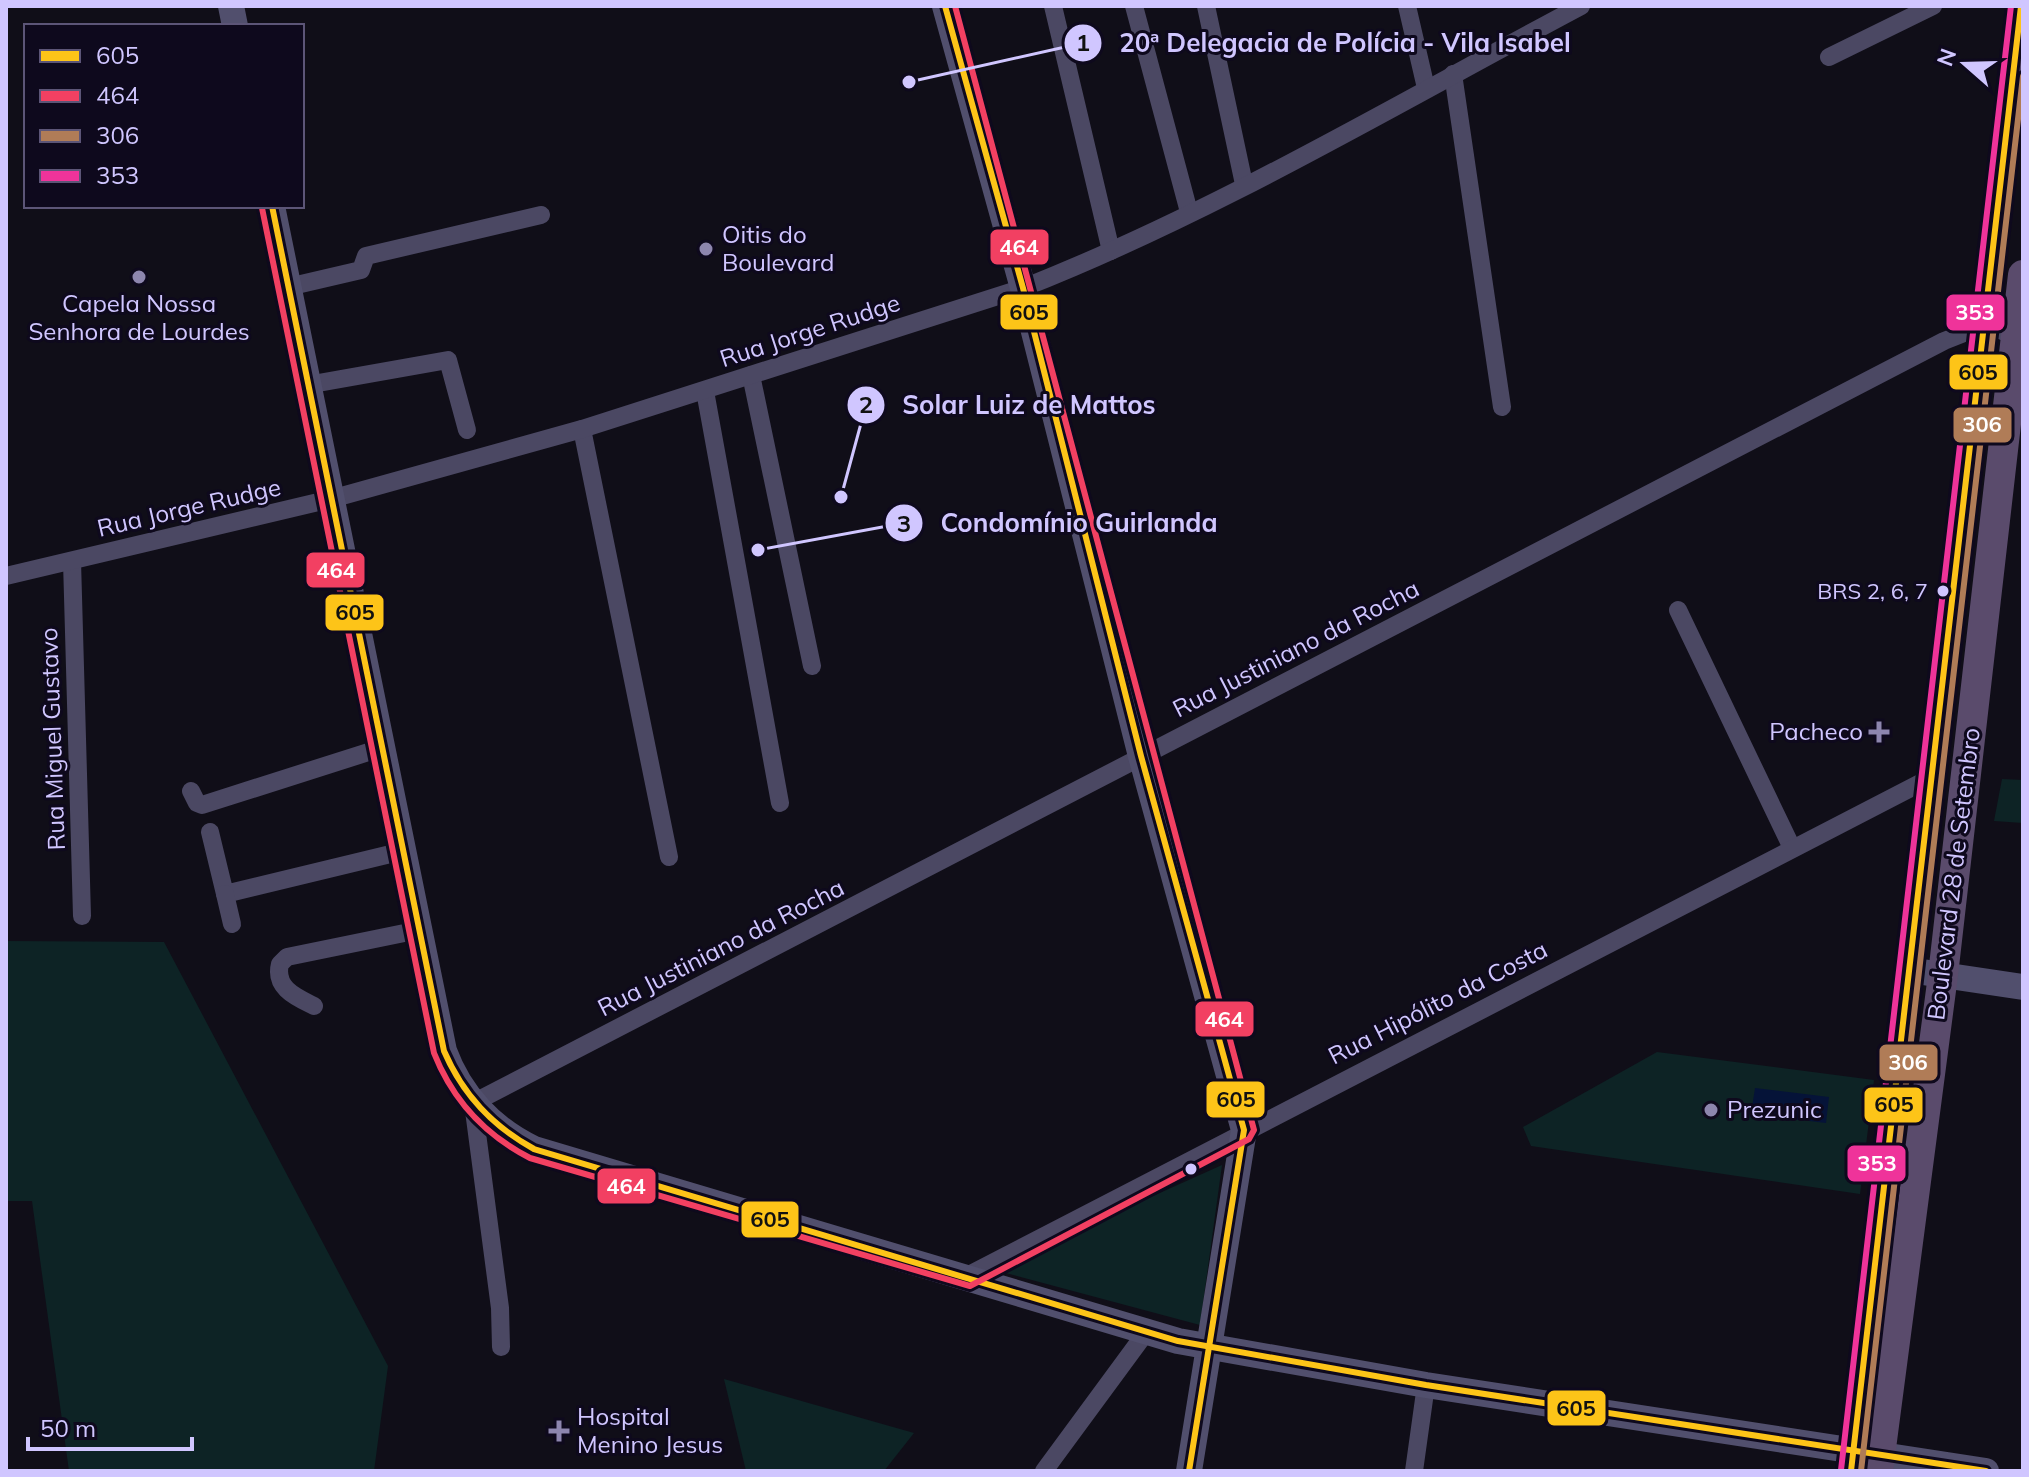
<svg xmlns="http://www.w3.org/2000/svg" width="2029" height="1477" font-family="Mulish,sans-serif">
<rect width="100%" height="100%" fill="#100e18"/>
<!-- green -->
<g fill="#0d2325">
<path d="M2002,779L2023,780V823L1994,821Z"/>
<path d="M6,941L164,942L388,1366L374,1471H69L32,1201H6Z"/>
<path d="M1657,1052L1874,1080L1860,1194L1531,1146L1523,1127Z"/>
<path d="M1222,1165L1200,1325L991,1269Z"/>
<path d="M724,1379L914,1433L884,1471H746Z"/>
</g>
<!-- water -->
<path fill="#051338" d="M1755,1088L1829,1097L1826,1123L1751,1114Z"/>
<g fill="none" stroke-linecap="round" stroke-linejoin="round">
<!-- street -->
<g stroke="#4b4863" stroke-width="18">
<path d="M1053,6L1111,251"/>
<path d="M1134,6L1189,212"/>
<path d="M1206,6L1244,184"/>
<path d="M1407,6L1426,88"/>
<path d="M1829,57L1933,6"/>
<path d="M1453,74L1502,407"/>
<path d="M288,287L361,270L366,256L541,215"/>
<path d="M751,375L812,666"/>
<path d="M307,385L448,360L467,430"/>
<path d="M705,391L780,803"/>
<path d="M582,429L669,857"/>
<path d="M72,561L82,916"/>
<path d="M6,576L331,499L582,429L1023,288C1216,212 1398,103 1581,6"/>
<path d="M1678,610L1792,848"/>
<path d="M191,791L197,803L202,805L381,748"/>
<path d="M210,832L225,894L403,851"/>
<path d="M225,894L232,924"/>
<path d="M314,1006C296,997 274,988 280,964L287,957L419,930"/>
<path d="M967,1276L1932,777"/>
<path d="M501,1347L500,1308L473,1103L1944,341L1987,324L2016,337"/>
<path d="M1044,1471L1147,1331"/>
<path d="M1414,1471L1426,1385"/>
</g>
<!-- secondary -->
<g stroke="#514f6d" stroke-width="26">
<path d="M231,6L235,26"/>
<path d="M945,6L1023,288L1141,756L1244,1130L1189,1471"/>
<path d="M272,206L444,1051C460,1095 492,1129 534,1149L1178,1341L1426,1385L1986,1471"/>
<path d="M1909,970L2023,987"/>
</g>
<!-- primary -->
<g stroke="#5a4b6c" stroke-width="30">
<path d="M1851,1471L2021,6"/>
<path d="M1878,1471L1943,975L2023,275"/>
</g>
<defs>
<g id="bus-1">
<path d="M945,6L1023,288L1141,756L1244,1130L1189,1471"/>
<path d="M272,206L444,1051C463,1095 492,1126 534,1149L1178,1341L1426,1385L1986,1471"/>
<path d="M1851,1471L2021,6"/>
</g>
<path id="bus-2" d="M262,208L434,1053C453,1101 485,1135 530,1158L970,1286L1249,1139L1254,1130L955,6"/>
<path id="bus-3" d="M1861,1471L2023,76"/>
<path id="bus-4" d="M1841,1470L2011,6"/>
</defs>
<!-- bus-1 casing -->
<use href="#bus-1" stroke="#0e091d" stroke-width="12"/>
<!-- bus-2 casing -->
<use href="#bus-2" stroke="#0e091d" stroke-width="12"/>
<!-- bus-3 casing -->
<use href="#bus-3" stroke="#0e091d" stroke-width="12"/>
<!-- bus-4 casing -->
<use href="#bus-4" stroke="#0e091d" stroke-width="12"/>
<!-- bus-1 -->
<use href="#bus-1" stroke="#fdc418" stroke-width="6"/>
<!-- bus-2 -->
<use href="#bus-2" stroke="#f24062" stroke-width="6"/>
<!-- bus-3 -->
<use href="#bus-3" stroke="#b07c57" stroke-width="6"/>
<!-- bus-4 -->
<use href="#bus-4" stroke="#ef339a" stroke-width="6"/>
</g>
<!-- markers -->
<g fill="#8d86ae" stroke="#0e091d" stroke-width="3">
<circle cx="706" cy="249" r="8"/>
<circle cx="139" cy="277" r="8"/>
<path d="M1875 720h8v8h8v8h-8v8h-8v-8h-8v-8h8z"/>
<circle cx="1711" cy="1110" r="8"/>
<path d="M555 1419h8v8h8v8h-8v8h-8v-8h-8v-8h8z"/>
</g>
<g fill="#d0c6ff" stroke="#0e091d" stroke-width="3">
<circle cx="1943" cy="591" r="7"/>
<circle cx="1191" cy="1169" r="7"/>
</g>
<g text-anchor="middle" stroke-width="6" stroke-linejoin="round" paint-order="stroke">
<!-- bus labels -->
<g font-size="22" fill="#d0c6ff" stroke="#0e091d" text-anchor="end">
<text x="1928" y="599">BRS 2, 6, 7</text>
</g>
<!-- poi labels -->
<g font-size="24" fill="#d0c6ff" stroke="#0e091d" text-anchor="start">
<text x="722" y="243">Oitis do<tspan x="722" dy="28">Boulevard</tspan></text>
<text x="139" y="312" text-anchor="middle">Capela Nossa<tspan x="139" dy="28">Senhora de Lourdes</tspan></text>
<text x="1863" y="740" text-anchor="end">Pacheco</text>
<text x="1727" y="1118">Prezunic</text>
<text x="577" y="1425">Hospital<tspan x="577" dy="28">Menino Jesus</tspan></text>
</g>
<!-- street labels -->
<g font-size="24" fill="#d0c6ff" stroke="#0e091d">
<text transform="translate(810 331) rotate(-18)" y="8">Rua Jorge Rudge</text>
<text transform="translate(189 508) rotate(-13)" y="8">Rua Jorge Rudge</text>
<text transform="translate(1296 649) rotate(-27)" y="8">Rua Justiniano da Rocha</text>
<text transform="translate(53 739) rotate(-92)" y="8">Rua Miguel Gustavo</text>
<text transform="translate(1954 874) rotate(-83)" y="8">Boulevard 28 de Setembro</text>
<text transform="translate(721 948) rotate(-27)" y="8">Rua Justiniano da Rocha</text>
<text transform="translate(1438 1003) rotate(-27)" y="8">Rua Hipólito da Costa</text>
</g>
</g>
<!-- callouts -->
<path fill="none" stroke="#d0c6ff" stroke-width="3" d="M909 82L1083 43M841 497L866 405M758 550L904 523"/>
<g fill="#d0c6ff" stroke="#0e091d" stroke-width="3">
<circle cx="909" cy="82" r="8"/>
<circle cx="841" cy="497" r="8"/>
<circle cx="758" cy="550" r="8"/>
<circle cx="1083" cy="43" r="20"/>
<circle cx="866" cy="405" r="20"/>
<circle cx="904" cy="523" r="20"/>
</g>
<g font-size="24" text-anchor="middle" font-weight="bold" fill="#111">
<text x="1083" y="51">1</text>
<text x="866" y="413">2</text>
<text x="904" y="532">3</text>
</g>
<g font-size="26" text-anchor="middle" font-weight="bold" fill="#d0c6ff" stroke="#0e091d" stroke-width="6" stroke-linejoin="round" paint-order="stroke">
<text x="1345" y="52">20ª Delegacia de Polícia - Vila Isabel</text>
<text x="1029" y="414">Solar Luiz de Mattos</text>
<text x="1079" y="532">Condomínio Guirlanda</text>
</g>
<g stroke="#0e091d" stroke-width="3">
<rect x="989" y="228" width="61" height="38" rx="8" fill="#f24062"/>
<rect x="999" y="293" width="60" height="38" rx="8" fill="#fdc418"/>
<rect x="1945" y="293" width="61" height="39" rx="8" fill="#ef339a"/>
<rect x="1948" y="353" width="61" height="38" rx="8" fill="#fdc418"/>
<rect x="1952" y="406" width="61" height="38" rx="8" fill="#b07c57"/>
<rect x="305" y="551" width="61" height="38" rx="8" fill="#f24062"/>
<rect x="324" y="593" width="61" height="39" rx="8" fill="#fdc418"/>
<rect x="1194" y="1000" width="61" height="38" rx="8" fill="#f24062"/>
<rect x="1878" y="1043" width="61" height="39" rx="8" fill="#b07c57"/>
<rect x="1205" y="1080" width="61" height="39" rx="8" fill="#fdc418"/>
<rect x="1863" y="1086" width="61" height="38" rx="8" fill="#fdc418"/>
<rect x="1846" y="1144" width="61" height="39" rx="8" fill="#ef339a"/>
<rect x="596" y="1167" width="61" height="38" rx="8" fill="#f24062"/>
<rect x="740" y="1200" width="60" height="39" rx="8" fill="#fdc418"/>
<rect x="1546" y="1389" width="61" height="38" rx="8" fill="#fdc418"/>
</g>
<g font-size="22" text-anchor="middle" font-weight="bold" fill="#fff">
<text x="1019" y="255">464</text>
<text x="1975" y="320">353</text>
<text x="1982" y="432">306</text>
<text x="336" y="578">464</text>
<text x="1224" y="1027">464</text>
<text x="1908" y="1070">306</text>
<text x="1877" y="1171">353</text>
<text x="626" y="1194">464</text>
</g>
<g font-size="22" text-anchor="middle" font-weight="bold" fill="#111">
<text x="1029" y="320">605</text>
<text x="1978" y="380">605</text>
<text x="355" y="620">605</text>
<text x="1236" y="1107">605</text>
<text x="1894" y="1112">605</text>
<text x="770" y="1227">605</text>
<text x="1576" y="1416">605</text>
</g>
<!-- border -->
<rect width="2029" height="1477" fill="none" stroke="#d0c6ff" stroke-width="16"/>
<!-- legend -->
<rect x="24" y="24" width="280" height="184" fill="#0e091d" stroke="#5c5577" stroke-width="2"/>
<rect x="40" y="50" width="40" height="12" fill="#fdc418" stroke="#5c5577" stroke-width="2"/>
<text x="96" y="64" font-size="24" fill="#d0c6ff">605</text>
<rect x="40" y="90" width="40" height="12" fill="#f24062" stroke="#5c5577" stroke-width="2"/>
<text x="96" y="104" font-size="24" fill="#d0c6ff">464</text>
<rect x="40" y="130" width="40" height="12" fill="#b07c57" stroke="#5c5577" stroke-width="2"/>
<text x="96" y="144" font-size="24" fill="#d0c6ff">306</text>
<rect x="40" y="170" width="40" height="12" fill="#ef339a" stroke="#5c5577" stroke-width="2"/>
<text x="96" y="184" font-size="24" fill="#d0c6ff">353</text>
<!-- north arrow -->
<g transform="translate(1965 64) rotate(290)" stroke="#0e091d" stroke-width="6" paint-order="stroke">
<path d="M0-6L14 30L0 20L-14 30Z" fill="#d0c6ff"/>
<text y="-12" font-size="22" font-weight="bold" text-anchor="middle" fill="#d0c6ff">N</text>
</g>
<!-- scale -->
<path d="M28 1437v12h164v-12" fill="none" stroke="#d0c6ff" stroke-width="4"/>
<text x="40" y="1437" font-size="24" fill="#d0c6ff" stroke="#0e091d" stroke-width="6" paint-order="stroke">50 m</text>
</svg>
